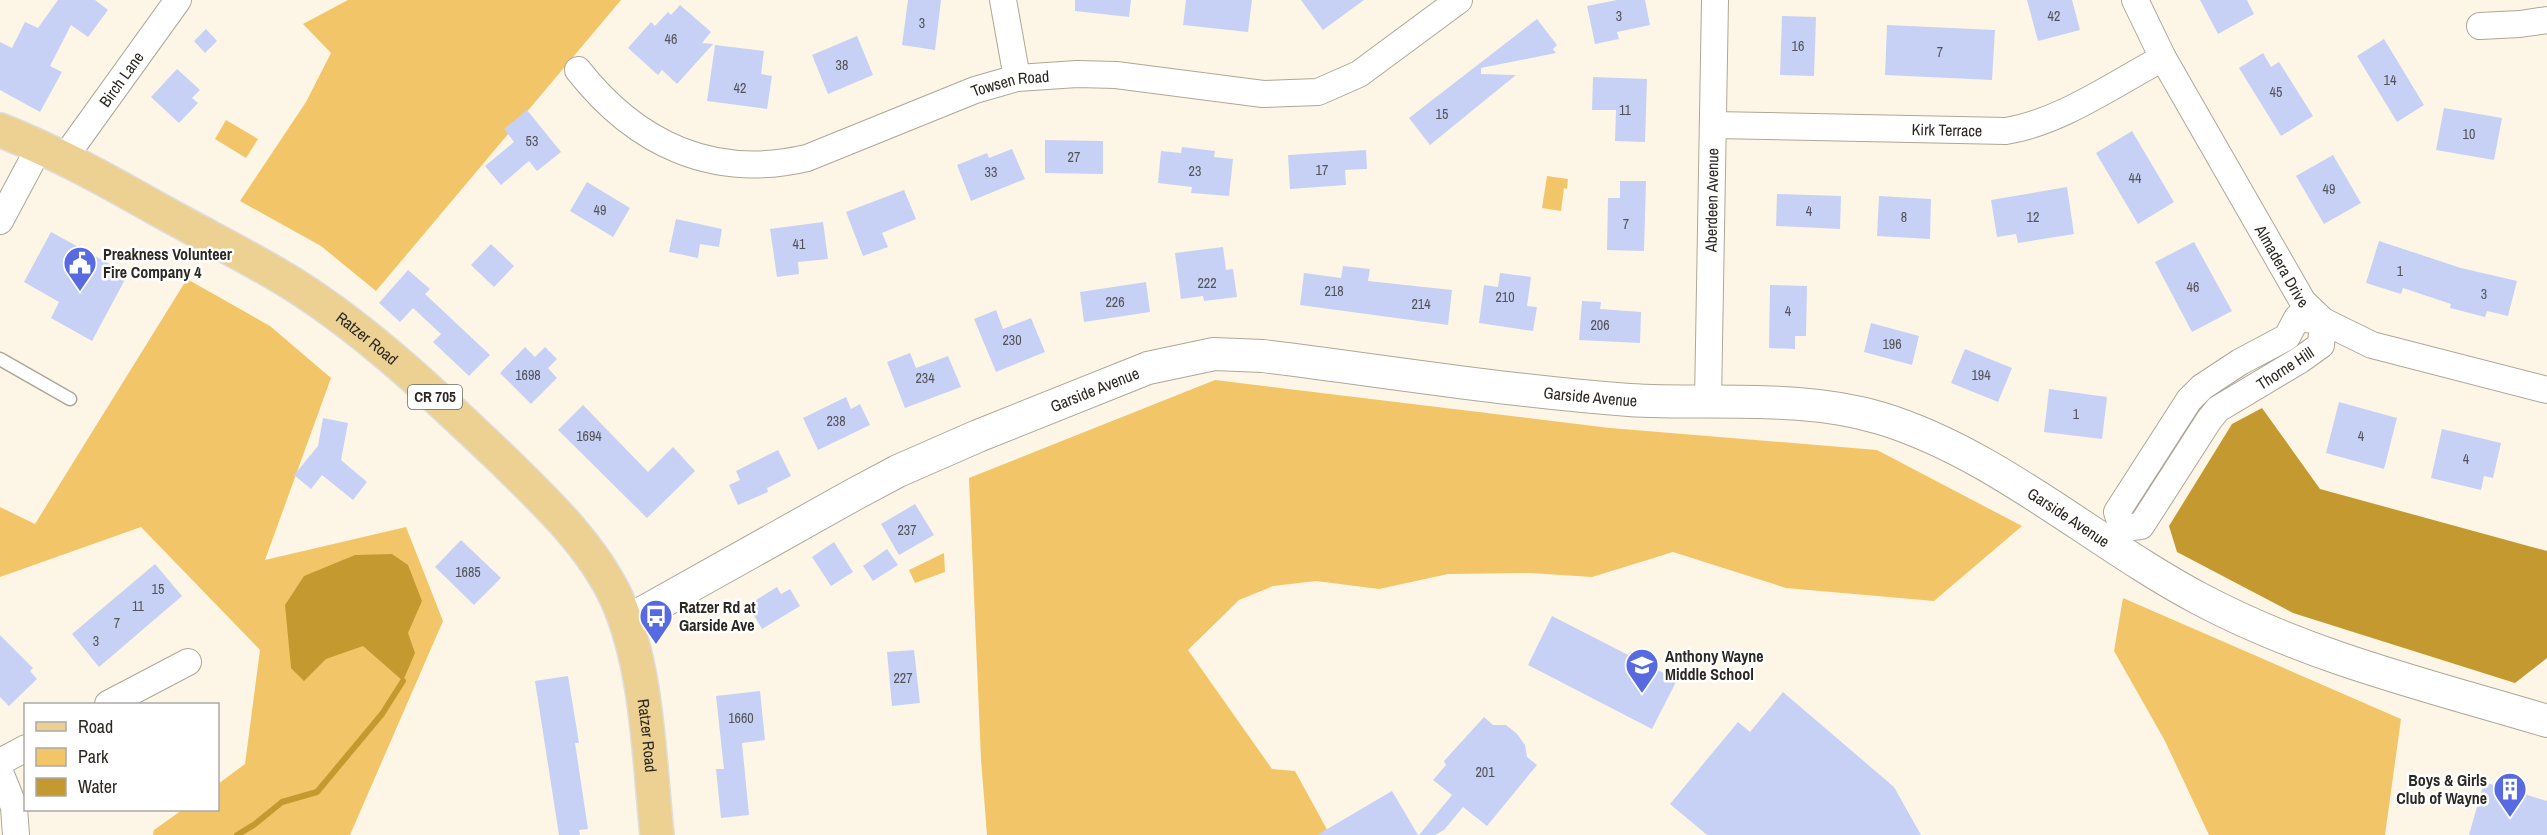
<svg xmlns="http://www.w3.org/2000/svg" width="2547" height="835" font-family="'Archivo Narrow',sans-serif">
<rect width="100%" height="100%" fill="#fdf6e6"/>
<!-- green -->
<g fill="#f2c668">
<path d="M348,0H621L376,291L321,246L240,201L306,102L331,53L303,24Z"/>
<path d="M226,120L258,139L246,158L215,139Z"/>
<path d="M1547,176L1568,179L1567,189L1564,188L1561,211L1542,208Z"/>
<path d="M187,279L270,326L331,378L265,560L406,527L443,621L350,835H153L154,830L182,810H218V784L245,764L260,650L141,527L0,577V507L35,524Z"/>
<path d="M1215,380L1610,428L1877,450L2022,526L1934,601L1786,588L1673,552L1592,577L1530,573L1448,574L1379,589L1316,581L1273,586L1239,600L1188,650L1272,769L1295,771L1330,835H987L981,759L969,478Z"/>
<path d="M944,553L945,572L915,583L909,570Z"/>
<path d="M2123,598L2401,719L2385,835H2209L2165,741L2114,651Z"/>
</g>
<!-- water -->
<g fill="#c4992f">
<path d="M2262,408L2320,489L2547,551V658L2515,683L2293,613L2177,552L2169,526L2232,424Z"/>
<path d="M392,554L408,565L422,601L408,633L415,653L403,681L363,646L326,659L304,681L291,668L285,605L304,576L355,555Z"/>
</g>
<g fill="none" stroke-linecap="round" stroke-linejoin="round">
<!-- stream -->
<path stroke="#c4992f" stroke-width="6" d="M237,835L255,824L282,802L317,792L382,714L403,681"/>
</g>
<!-- building -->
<g fill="#c7d1f5">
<path d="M58,0H95L108,10L88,37L71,25L50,66L62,72L40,112L0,90V42L12,48L25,22L38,28Z"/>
<path d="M908,0H941L935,50L902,45Z"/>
<path d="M1075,0H1131L1129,17L1075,11Z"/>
<path d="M1186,0H1252L1248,32L1183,25Z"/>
<path d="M1301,0H1364L1323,30Z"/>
<path d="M1617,0H1645L1650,25L1617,32L1619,39L1595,44L1587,6Z"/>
<path d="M2027,0H2072L2080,30L2038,41Z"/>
<path d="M2200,0H2247L2254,14L2218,34Z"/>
<path d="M680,5L711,32L702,43L713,44L677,84L662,70L658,75L628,48L651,22L655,26L668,12L671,15Z"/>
<path d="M1782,16L1816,17L1814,76L1780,75Z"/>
<path d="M1537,19L1557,45L1553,49L1556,53L1481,68V74L1516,75L1430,145L1409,118Z"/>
<path d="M1887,25L1995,30L1992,80L1885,75Z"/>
<path d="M206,29L217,41L205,53L194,41Z"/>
<path d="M857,36L873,75L828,94L812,55Z"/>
<path d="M2384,39L2424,105L2397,122L2357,56Z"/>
<path d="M715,45L764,51L761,74L772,76L767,109L707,101Z"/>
<path d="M2263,53L2271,67L2279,62L2313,116L2281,136L2239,68Z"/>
<path d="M177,69L200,90L192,98L198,103L179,123L151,97Z"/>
<path d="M1593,77L1647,79L1645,142L1615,141L1616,110H1592Z"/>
<path d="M2444,108L2502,118L2494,160L2436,150Z"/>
<path d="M527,110L561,152L537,171L529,161L501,185L485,166L514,142L504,129Z"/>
<path d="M2132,131L2174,202L2138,224L2096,153Z"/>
<path d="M1045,140L1103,141V174L1045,173Z"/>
<path d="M1182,147L1215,151L1214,157L1233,159L1229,196L1191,193L1192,187L1158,183L1161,151L1181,153Z"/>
<path d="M1012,149L1025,179L971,201L957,165L987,153L989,158Z"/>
<path d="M1366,150L1367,169L1345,170L1346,185L1290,189L1288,155Z"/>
<path d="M2333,155L2361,203L2324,224L2296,176Z"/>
<path d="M1620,181H1646L1644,251L1607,250L1608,198H1620Z"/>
<path d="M587,182L630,208L613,237L570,211Z"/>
<path d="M2067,187L2074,234L2018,243L2016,234L1997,237L1991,200Z"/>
<path d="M904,190L916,219L882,233L888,247L863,256L846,212Z"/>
<path d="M1777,194L1841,196L1840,229L1776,226Z"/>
<path d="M1879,196L1931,199L1930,239L1877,236Z"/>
<path d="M676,219L722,229L719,247L700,244L698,258L669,252Z"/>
<path d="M823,222L828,259L798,262L799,274L777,277L770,229Z"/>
<path d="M51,232L128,274L92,341L51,318L59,302L24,282Z"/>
<path d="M2379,241L2461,268L2517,281L2508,316L2487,311L2485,317L2450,308L2451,304L2403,288L2401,294L2366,283Z"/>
<path d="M2194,242L2232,311L2192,332L2155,262Z"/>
<path d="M491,244L514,266L494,287L471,265Z"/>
<path d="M1223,247L1226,270L1233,269L1237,297L1204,301L1203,296L1181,299L1175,253Z"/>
<path d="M1343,266L1370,269L1368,281L1452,290L1448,325L1300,305L1304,273L1341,278Z"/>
<path d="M408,270L430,289L425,294L490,355L469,376L433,342L441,334L413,308L400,322L379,303Z"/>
<path d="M1500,273L1531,277L1527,306L1537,307L1533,331L1479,323L1484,285L1498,287Z"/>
<path d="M1146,282L1150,312L1084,322L1080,292Z"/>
<path d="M1770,285L1807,286L1806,336H1795V349L1769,348Z"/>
<path d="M1582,301L1601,302L1600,309L1641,312L1640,343L1579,340Z"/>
<path d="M996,310L1003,329L1031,318L1045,352L996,372L974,319Z"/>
<path d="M1871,323L1919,336L1912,365L1864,352Z"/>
<path d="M525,347L535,357L545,347L557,359L548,368L557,378L531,404L500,373Z"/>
<path d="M1965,349L2012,368L1998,402L1951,383Z"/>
<path d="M910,353L916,368L948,356L961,387L905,408L887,362Z"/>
<path d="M2049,389L2107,397L2102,439L2044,432Z"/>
<path d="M846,397L851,409L860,404L870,425L818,450L803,418Z"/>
<path d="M2339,402L2397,418L2384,469L2326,453Z"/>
<path d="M583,405L648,472L673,447L695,471L647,518L558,430Z"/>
<path d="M323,418L348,423L341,460L367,482L353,500L322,475L311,489L294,475L318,446Z"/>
<path d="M2442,429L2501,443L2493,478L2484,476L2481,490L2431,478Z"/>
<path d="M778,450L791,476L767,488L768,492L738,505L729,485L740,480L736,471Z"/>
<path d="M915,504L934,535L899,555L881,524Z"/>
<path d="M461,540L501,578L474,605L435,567Z"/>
<path d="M834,542L853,572L831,586L812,557Z"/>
<path d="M887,549L898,565L873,581L863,566Z"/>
<path d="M155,564L182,596L99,667L72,634Z"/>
<path d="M777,587L781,594L790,589L800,606L762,629L748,605Z"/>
<path d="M1552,616L1677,680L1652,729L1528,665Z"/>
<path d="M0,635L33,668L30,671L37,679L9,706L0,697Z"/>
<path d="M914,650L920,703L892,706L887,652Z"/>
<path d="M568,676L579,743H575L588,829L579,830L580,835H559L535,681Z"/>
<path d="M760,691L765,740L742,743L749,815L721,818L716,769H724L716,696Z"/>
<path d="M1783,692L1894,787L1921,835H1707L1670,804L1738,722L1750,732Z"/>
<path d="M1484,717L1493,725H1506L1517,734L1525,745L1527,757L1537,765L1487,826L1463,807L1444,830L1435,835H1419L1452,795L1433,780L1446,765L1444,761Z"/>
<path d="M2484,782L2547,801V835H2469Z"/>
<path d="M1392,791L1418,835H1317Z"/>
</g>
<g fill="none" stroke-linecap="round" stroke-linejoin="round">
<defs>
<path id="service" d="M0,359L70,399"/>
<g id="minor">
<path d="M1003,0L1017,78"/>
<path id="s1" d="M2135,0L2163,58L2303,302L2323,321L2372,345L2547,390"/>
<path d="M2480,26L2520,24L2547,20"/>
<path id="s2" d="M578,70C636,144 713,180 807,158L975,90L1017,78L1077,74L1116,75L1263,94L1318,92L1359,74L1459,0"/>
<path id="s3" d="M1713,125L2006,131C2061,122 2114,84 2163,58"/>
<path id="s4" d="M65,157L178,0"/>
<path d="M0,221L40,146"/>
<path id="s5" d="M1708,401L1715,0"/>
<path d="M2111,545L2122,528L2117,512L2189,400L2202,387L2240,362L2287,337L2297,318L2323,321L2321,345L2300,360L2218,409L2209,420L2141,526L2122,528"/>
<path d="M108,704L188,662"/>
<path d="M0,762L26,748"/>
<path d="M0,772L14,807L16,835"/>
</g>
<g id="tertiary">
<path id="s6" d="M626,622L853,495L898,471L978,436L1148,368L1214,354L1263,356C1384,371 1507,391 1629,400C1712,405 1799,394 1880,418C1996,453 2094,543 2200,599C2309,657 2430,686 2547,721"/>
</g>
<g id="primary">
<path id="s7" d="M0,130C56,152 108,181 161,211C206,236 253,259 296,286C371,334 437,397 501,458C543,499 591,544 616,597C648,667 649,759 657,835"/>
</g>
</defs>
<!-- service casing -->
<use href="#service" stroke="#aea798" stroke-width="15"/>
<!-- minor casing -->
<use href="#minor" stroke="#aea798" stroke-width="28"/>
<!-- tertiary casing -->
<use href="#tertiary" stroke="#aea798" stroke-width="34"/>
<!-- primary casing -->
<use href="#primary" stroke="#dddddc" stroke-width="36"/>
<!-- service -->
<use href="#service" stroke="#fff" stroke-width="12"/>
<!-- minor -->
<use href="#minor" stroke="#fff" stroke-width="26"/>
<!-- tertiary -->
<use href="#tertiary" stroke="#fff" stroke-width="32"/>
<!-- primary -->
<use href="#primary" stroke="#ecd192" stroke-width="33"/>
</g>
<!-- icons -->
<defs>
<symbol id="civic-pin" viewBox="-11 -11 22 30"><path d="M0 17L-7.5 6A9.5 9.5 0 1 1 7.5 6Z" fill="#576ae0" stroke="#fff"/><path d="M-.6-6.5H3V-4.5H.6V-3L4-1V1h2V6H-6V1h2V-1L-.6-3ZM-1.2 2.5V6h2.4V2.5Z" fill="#fff"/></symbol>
<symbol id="bus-pin" viewBox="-11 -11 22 30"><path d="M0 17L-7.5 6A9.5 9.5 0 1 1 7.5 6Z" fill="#576ae0" stroke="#fff"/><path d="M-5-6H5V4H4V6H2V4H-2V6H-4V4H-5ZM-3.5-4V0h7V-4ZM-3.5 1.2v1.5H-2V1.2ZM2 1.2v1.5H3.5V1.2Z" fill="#fff"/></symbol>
<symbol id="school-pin" viewBox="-11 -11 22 30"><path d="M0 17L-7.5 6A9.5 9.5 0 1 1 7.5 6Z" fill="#576ae0" stroke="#fff"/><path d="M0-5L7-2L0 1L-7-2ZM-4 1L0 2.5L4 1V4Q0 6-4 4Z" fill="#fff"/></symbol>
<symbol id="building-pin" viewBox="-11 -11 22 30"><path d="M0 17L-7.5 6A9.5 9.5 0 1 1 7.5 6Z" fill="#576ae0" stroke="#fff"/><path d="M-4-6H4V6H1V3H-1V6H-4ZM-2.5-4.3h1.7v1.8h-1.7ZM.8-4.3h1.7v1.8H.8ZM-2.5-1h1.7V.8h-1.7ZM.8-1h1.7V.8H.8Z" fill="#fff"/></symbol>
</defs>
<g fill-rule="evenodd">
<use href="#civic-pin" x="61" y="244" width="38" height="52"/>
<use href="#bus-pin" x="637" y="597" width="38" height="52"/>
<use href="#school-pin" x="1623" y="646" width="38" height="52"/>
<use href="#building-pin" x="2491" y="770" width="38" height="52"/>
</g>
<g text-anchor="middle" stroke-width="5" stroke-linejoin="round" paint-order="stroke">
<!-- number labels -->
<g font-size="14" fill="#535358">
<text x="1619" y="21">3</text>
<text x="2054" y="21">42</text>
<text x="922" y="28">3</text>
<text x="671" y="44">46</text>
<text x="1798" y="51">16</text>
<text x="1940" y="57">7</text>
<text x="842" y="70">38</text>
<text x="2390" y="85">14</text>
<text x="740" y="93">42</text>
<text x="2276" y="97">45</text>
<text x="1625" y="115">11</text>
<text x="1442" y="119">15</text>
<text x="2469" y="139">10</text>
<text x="532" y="146">53</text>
<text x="1074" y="162">27</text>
<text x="1322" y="175">17</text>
<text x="1195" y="176">23</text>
<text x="991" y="177">33</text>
<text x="2135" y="183">44</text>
<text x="2329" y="194">49</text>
<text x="600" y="215">49</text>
<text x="1809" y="216">4</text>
<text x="1904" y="222">8</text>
<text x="2033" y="222">12</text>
<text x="1626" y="229">7</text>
<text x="799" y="249">41</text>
<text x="2400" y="276">1</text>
<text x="1207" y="288">222</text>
<text x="2193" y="292">46</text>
<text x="1334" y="296">218</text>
<text x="2484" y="299">3</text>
<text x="1505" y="302">210</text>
<text x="1115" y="307">226</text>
<text x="1421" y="309">214</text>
<text x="1788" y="316">4</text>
<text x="1600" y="330">206</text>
<text x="1012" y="345">230</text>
<text x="1892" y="349">196</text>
<text x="528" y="380">1698</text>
<text x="1981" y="380">194</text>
<text x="925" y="383">234</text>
<text x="2076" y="419">1</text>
<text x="836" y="426">238</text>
<text x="589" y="441">1694</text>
<text x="2361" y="441">4</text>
<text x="2466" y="464">4</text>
<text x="907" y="535">237</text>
<text x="468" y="577">1685</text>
<text x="158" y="594">15</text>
<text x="138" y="611">11</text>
<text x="117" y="628">7</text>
<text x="96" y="646">3</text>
<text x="903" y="683">227</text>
<text x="741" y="723">1660</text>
<text x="1485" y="777">201</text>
</g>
<!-- shield labels -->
<rect fill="#fff" stroke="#6b6965" stroke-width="1.5" x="408" y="385" width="54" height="24" rx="4.5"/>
<g font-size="15" font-weight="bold" fill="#2c2923">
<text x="435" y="402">CR 705</text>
</g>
<!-- street labels -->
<g font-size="16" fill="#2c2923" stroke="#fff">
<text dy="6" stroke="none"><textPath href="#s4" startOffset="96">Birch Lane</textPath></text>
<text dy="6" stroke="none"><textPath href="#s2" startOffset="478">Towsen Road</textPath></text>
<text dy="6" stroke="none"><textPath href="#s3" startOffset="234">Kirk Terrace</textPath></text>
<text dy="6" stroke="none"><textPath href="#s5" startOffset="201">Aberdeen Avenue</textPath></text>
<text dy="6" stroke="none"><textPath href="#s1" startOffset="304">Almadera Drive</textPath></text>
<text dy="6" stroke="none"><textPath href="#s7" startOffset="423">Ratzer Road</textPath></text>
<text transform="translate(2285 368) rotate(-33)" y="6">Thorne Hill</text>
<text dy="6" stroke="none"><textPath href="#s6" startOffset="524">Garside Avenue</textPath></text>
<text dy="6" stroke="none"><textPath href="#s6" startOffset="1028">Garside Avenue</textPath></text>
<text dy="6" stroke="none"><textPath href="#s6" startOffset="1533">Garside Avenue</textPath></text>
<text dy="6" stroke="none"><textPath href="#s7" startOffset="927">Ratzer Road</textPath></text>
</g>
<!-- poi labels -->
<g font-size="16" font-weight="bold" fill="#2c2923" stroke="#fff" text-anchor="start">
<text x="103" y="260">Preakness Volunteer<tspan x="103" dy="18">Fire Company 4</tspan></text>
<text x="679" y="613">Ratzer Rd at<tspan x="679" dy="18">Garside Ave</tspan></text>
<text x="1665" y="662">Anthony Wayne<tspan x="1665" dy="18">Middle School</tspan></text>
<text x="2487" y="786" text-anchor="end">Boys &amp; Girls<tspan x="2487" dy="18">Club of Wayne</tspan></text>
</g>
</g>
<!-- legend -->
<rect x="24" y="703" width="195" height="108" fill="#ffffff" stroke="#aba9a7" stroke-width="1.5"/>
<rect x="36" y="722" width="30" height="9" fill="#ecd192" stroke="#aba9a7" stroke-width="1.5"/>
<text x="78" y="733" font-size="18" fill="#2c2923">Road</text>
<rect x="36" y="748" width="30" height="18" fill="#f2c668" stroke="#aba9a7" stroke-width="1.5"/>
<text x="78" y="763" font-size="18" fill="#2c2923">Park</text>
<rect x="36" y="778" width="30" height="18" fill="#c4992f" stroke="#aba9a7" stroke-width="1.5"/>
<text x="78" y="793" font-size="18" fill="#2c2923">Water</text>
</svg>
